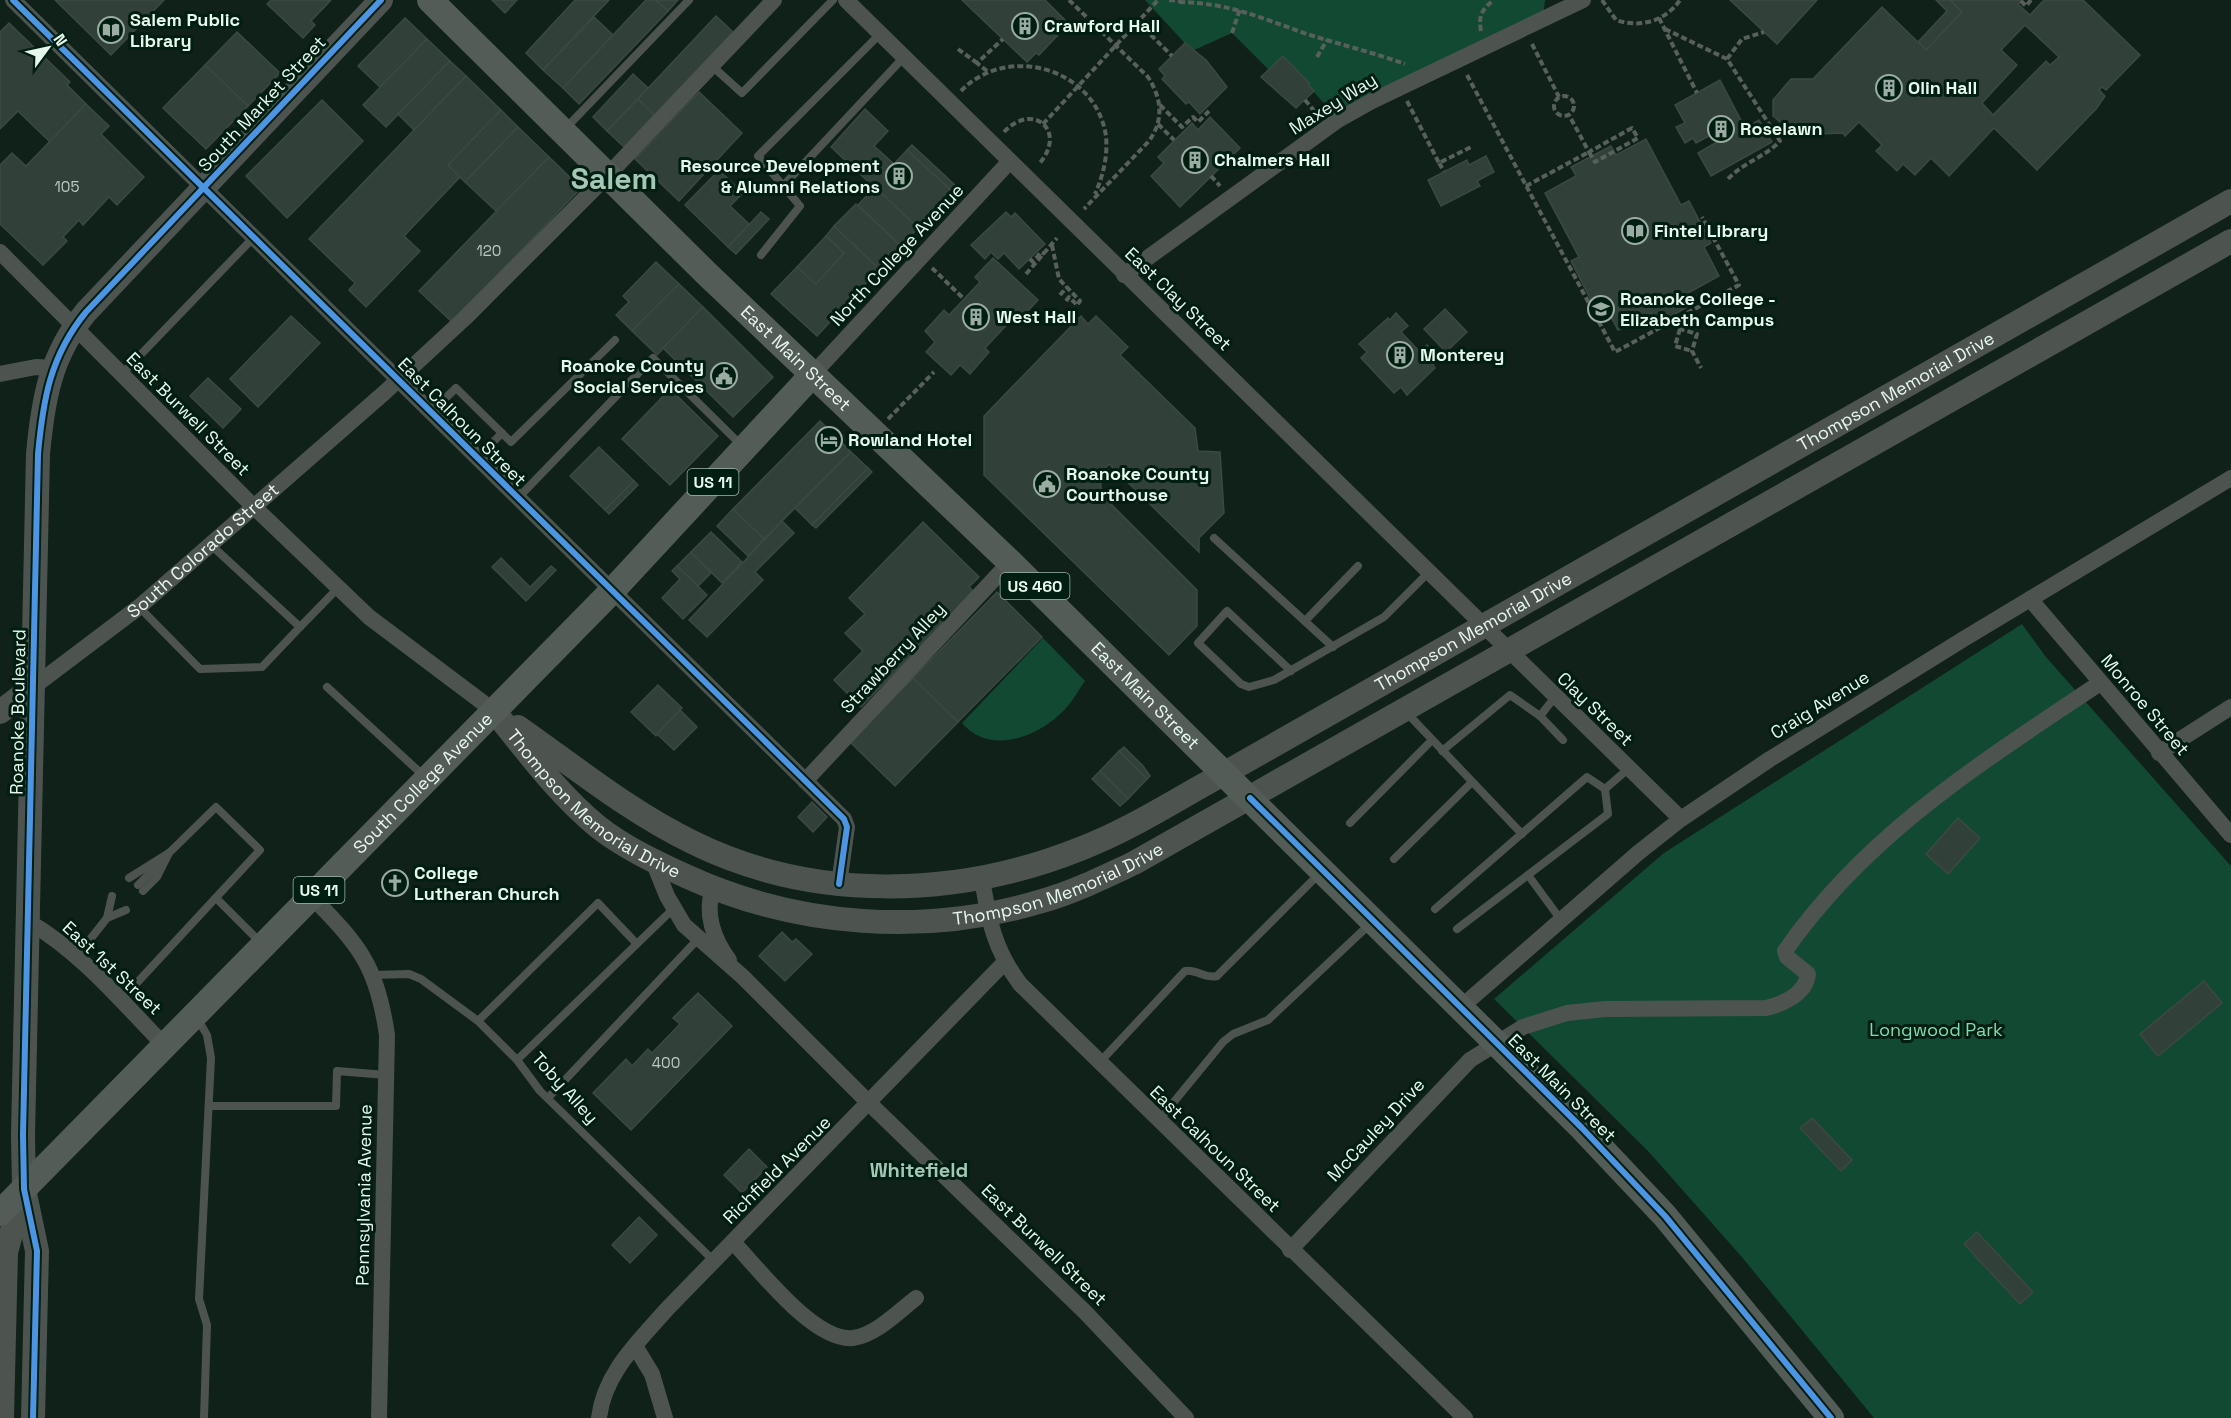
<svg xmlns="http://www.w3.org/2000/svg" width="2231" height="1418" font-family="'Space Grotesk',sans-serif">
<rect width="100%" height="100%" fill="#0f2119"/>
<!-- green -->
<g fill="#124932">
<path d="M1145,0H1545L1543,19L1338,120L1309,86L1310,84L1283,56L1269,70L1232,33L1192,51Z"/>
<path d="M2022,624L2046,657L2231,866V1418H1874L1741,1256L1648,1151L1494,999L1664,853Z"/>
<path d="M1043,638L1085,681C1077,692 1071,705 1060,714C1034,739 988,754 962,723Z"/>
</g>
<!-- building -->
<g fill="#314039" stroke="#3b4942" stroke-width="1.5" fill-rule="evenodd">
<path d="M55,0H164L111,55Z"/>
<path d="M271,0H331L311,21L315,25L303,38L267,4Z"/>
<path d="M492,0H517L505,13Z"/>
<path d="M575,0H609L543,70L526,53Z"/>
<path d="M646,0H656L668,11L579,104L563,88Z"/>
<path d="M656,0H678L668,11Z"/>
<path d="M962,0H1045L1066,21L1056,32L1059,34L1039,55L1036,53L1027,62Z"/>
<path d="M1730,0H1817L1777,44Z"/>
<path d="M1936,0H1950L1962,12L1926,50L1918,42L1947,11Z"/>
<path d="M1950,0H2022L2018,4L2030,15L2044,0H2083L2140,55L2106,90L2102,87L2099,90L2105,96L2096,109L2037,170L1994,128L1949,176L1931,158L1915,175L1903,164L1897,171L1876,151L1882,145L1859,122L1845,136L1843,133L1795,135L1773,116V100L1791,79H1813L1882,7L1926,50L1962,12ZM2025,25L2059,57L2050,65L2046,61L1993,115L1982,103L2017,65L2001,50Z"/>
<path d="M716,16L733,32L654,115L638,99Z"/>
<path d="M594,17L613,35L563,88L543,70Z"/>
<path d="M405,18L427,39L380,87L358,66Z"/>
<path d="M9,23L70,82L67,85L86,104L50,142L18,111L0,129V32Z"/>
<path d="M237,32L280,73L248,106L205,65Z"/>
<path d="M427,39L450,61L386,127L363,105Z"/>
<path d="M1185,43L1206,60L1227,87L1200,114L1189,102L1186,104L1162,79L1165,76L1159,69Z"/>
<path d="M1283,56L1310,84L1309,86L1314,91L1296,108L1261,77Z"/>
<path d="M450,61L466,76L414,130L398,114Z"/>
<path d="M205,65L248,106L206,149L163,108Z"/>
<path d="M633,74L648,88L607,131L593,117Z"/>
<path d="M466,76L501,110L448,165L460,177L404,236L420,251L366,307L349,290L355,283L309,239Z"/>
<path d="M1720,80L1745,128L1759,120L1772,142L1711,176L1698,153L1724,138L1720,130L1696,143L1693,138L1685,143L1676,127L1685,123L1675,105Z"/>
<path d="M699,92L742,133L679,201L635,159Z"/>
<path d="M638,99L654,115L624,147L607,131Z"/>
<path d="M322,100L363,141L287,218L246,176Z"/>
<path d="M86,104L109,126L101,134L144,177L117,205L109,197L83,225L79,220L63,237L67,241L43,265L0,224V165L12,153L26,166Z"/>
<path d="M865,109L888,131L874,146L894,164L907,150L952,191L918,228L831,147Z"/>
<path d="M501,110L518,127L465,182L448,165Z"/>
<path d="M1210,117L1240,148L1180,207L1151,176L1164,163L1158,157L1192,123L1198,130Z"/>
<path d="M518,127L549,157L496,211L465,182Z"/>
<path d="M1646,139L1681,205L1689,201L1711,243L1704,247L1719,276L1688,293L1693,304L1657,324L1651,313L1618,330L1601,298L1592,302L1571,261L1579,257L1545,193L1576,176L1571,167L1611,146L1616,155Z"/>
<path d="M912,145L955,185L951,190L907,150Z"/>
<path d="M1486,156L1494,172L1477,181L1480,186L1441,206L1428,180L1467,160L1469,165Z"/>
<path d="M549,157L581,188L452,322L419,291Z"/>
<path d="M719,170L743,193L730,206L749,224L728,247L685,205Z"/>
<path d="M875,187L918,228L901,246L858,205Z"/>
<path d="M856,204L901,246L879,269L834,226Z"/>
<path d="M761,212L769,219L736,254L728,247Z"/>
<path d="M1006,212L1011,217L1015,213L1045,244L1019,269L1004,253L998,259L991,252L985,259L971,245Z"/>
<path d="M834,226L879,269L817,336L771,294L797,267L816,284L844,253L826,236Z"/>
<path d="M826,236L844,253L816,284L797,267Z"/>
<path d="M993,258L1038,300L1020,319L1016,315L985,348L989,352L970,374L960,365L951,375L926,352L935,342L925,331L944,310L949,315L980,282L975,277Z"/>
<path d="M656,262L679,284L632,331L616,315L629,302L623,296Z"/>
<path d="M679,284L703,307L657,355L632,331Z"/>
<path d="M703,307L773,377L733,417L663,348Z"/>
<path d="M1445,309L1467,332L1446,352L1424,329Z"/>
<path d="M1396,313L1408,326L1401,332L1420,352L1427,345L1440,358L1433,365L1435,368L1407,395L1401,387L1394,393L1361,358L1367,352L1359,344L1388,318L1390,320Z"/>
<path d="M291,316L320,343L258,407L230,379Z"/>
<path d="M1081,316L1088,324L1096,316L1128,347L1120,355L1195,428L1198,451L1220,452L1224,513L1199,538V552L1109,464L1101,473V494L1197,590V626L1169,655L984,475V416Z"/>
<path d="M208,378L241,409L223,428L190,396Z"/>
<path d="M670,389L718,436L670,485L622,439Z"/>
<path d="M820,421L851,452L764,539L733,509Z"/>
<path d="M599,447L634,481L605,510L570,476Z"/>
<path d="M851,452L868,468L812,525L795,508Z"/>
<path d="M868,468L872,472L816,528L812,525Z"/>
<path d="M634,481L638,485L609,514L605,510Z"/>
<path d="M733,509L764,539L748,556L717,526Z"/>
<path d="M782,521L794,533L755,572L763,580L707,637L689,620Z"/>
<path d="M923,522L979,577L969,587L974,592L861,707L834,680L863,651L845,633L865,614L849,598Z"/>
<path d="M711,532L742,562L722,583L691,552Z"/>
<path d="M691,552L711,573L698,586L677,566Z"/>
<path d="M501,558L530,587L551,566L556,570L526,601L492,567Z"/>
<path d="M677,566L707,595L683,619L662,598L680,579L672,571Z"/>
<path d="M997,592L1042,637L958,722L913,678Z"/>
<path d="M913,678L958,722L895,786L850,742Z"/>
<path d="M658,685L682,708L656,736L631,712Z"/>
<path d="M680,710L697,727L674,750L657,734Z"/>
<path d="M1124,747L1143,766L1150,776L1147,779L1119,751Z"/>
<path d="M1119,751L1147,779L1128,799L1100,771Z"/>
<path d="M1100,771L1128,799L1120,806L1092,779Z"/>
<path d="M812,802L827,817L813,832L798,817Z"/>
<path d="M1958,818L1980,838L1948,874L1926,854Z"/>
<path d="M782,932L792,942L796,939L812,954L785,981L759,956Z"/>
<path d="M2204,981L2222,1003L2158,1056L2140,1034Z"/>
<path d="M698,993L732,1026L631,1130L593,1093L626,1059L632,1066L648,1049L652,1053L680,1024L673,1018Z"/>
<path d="M1812,1118L1852,1160L1841,1171L1800,1128Z"/>
<path d="M749,1149L767,1167L742,1193L724,1175Z"/>
<path d="M639,1217L657,1235L630,1263L612,1245Z"/>
<path d="M1977,1232L2033,1292L2020,1304L1964,1244Z"/>
</g>
<g fill="none" stroke-linecap="round" stroke-linejoin="round">
<!-- path -->
<g stroke="#58605c" stroke-width="4" stroke-dasharray="6 3" stroke-linecap="butt">
<path d="M1069,0L1148,77C1162,99 1164,120 1149,141L1084,209"/>
<path d="M1169,0L1181,1"/>
<path d="M1602,0L1616,20C1639,28 1665,22 1680,0"/>
<path d="M2021,1L2026,6L2031,0"/>
<path d="M1179,2C1228,3 1259,17 1304,33C1337,44 1372,52 1405,64"/>
<path d="M1659,18L1697,93"/>
<path d="M1138,22L1172,56"/>
<path d="M1665,29L1727,59L1780,141C1765,157 1742,163 1727,180"/>
<path d="M1481,31C1478,16 1482,9 1494,0"/>
<path d="M1232,33L1240,9"/>
<path d="M1532,44L1559,97"/>
<path d="M958,49L977,63"/>
<path d="M1317,57L1327,40"/>
<path d="M1727,59L1742,39L1764,32"/>
<path d="M987,71L977,63L1003,39"/>
<path d="M1467,75L1615,352L1739,285L1702,217"/>
<path d="M961,91C1007,43 1096,68 1106,136C1108,156 1103,176 1095,194"/>
<circle cx="1564" cy="106" r="10"/>
<path d="M1305,100L1316,113L1318,112"/>
<path d="M1407,101L1439,163L1471,147"/>
<path d="M1160,105L1182,127L1193,117L1198,122L1209,111"/>
<path d="M1043,124L1158,0"/>
<path d="M1158,124L1174,140"/>
<path d="M1004,132C1033,101 1068,131 1039,164"/>
<path d="M1439,163L1444,171"/>
<path d="M1211,176L1220,186"/>
<path d="M1526,186L1589,152L1595,162L1638,138L1632,128L1589,152L1569,115"/>
<path d="M1052,245L1059,279L1080,301L1077,305"/>
<path d="M1030,259L1033,262L1041,252L1045,254"/>
<path d="M932,268L964,299"/>
<path d="M1026,274L1057,238"/>
<path d="M1060,295L1067,287"/>
<path d="M1066,301L1069,297L1077,305"/>
<path d="M1675,320L1680,329L1697,334L1692,351L1701,368"/>
<path d="M1680,329L1675,346L1692,351"/>
<path d="M888,419L934,372"/>
</g>
<!-- lane -->
<g stroke="#4d5450" stroke-width="8">
<path d="M712,66L742,93L833,0"/>
<path d="M565,129L689,0"/>
<path d="M783,186L904,57"/>
<path d="M761,255L800,206L758,156L880,34"/>
<path d="M121,375L254,237"/>
<path d="M431,412L456,388L511,442L615,340"/>
<path d="M478,457L502,433"/>
<path d="M518,498L653,358L743,447"/>
<path d="M1214,538L1333,647"/>
<path d="M139,607L200,669L262,667L300,627L211,545"/>
<path d="M1305,621L1358,566"/>
<path d="M300,627L339,587"/>
<path d="M1291,671L1227,611L1198,643L1241,684L1249,687L1274,680L1384,617L1429,572"/>
<path d="M327,687L425,777"/>
<path d="M1405,711L1522,834"/>
<path d="M1540,716L1563,740"/>
<path d="M1442,751L1510,695L1540,716L1555,697"/>
<path d="M1605,789L1628,769"/>
<path d="M1350,823L1432,740"/>
<path d="M1394,859L1472,782"/>
<path d="M1528,875L1561,920"/>
<path d="M138,885L161,862"/>
<path d="M143,891L157,877L169,853"/>
<path d="M216,898L262,944"/>
<path d="M1435,909L1587,777L1605,789L1608,814L1457,929"/>
<path d="M107,918L126,910"/>
<path d="M77,956L107,918L112,896"/>
<path d="M373,975L409,974L421,979L478,1021L517,1060L540,1091L714,1261"/>
<path d="M121,1000L260,850L216,807L169,853L129,878"/>
<path d="M197,1018L207,1035L211,1058L199,1299L207,1325L204,1418"/>
<path d="M478,1021L598,903L636,943"/>
<path d="M517,1060L674,908"/>
<path d="M1099,1063L1185,971C1197,969 1205,979 1217,976L1321,872"/>
<path d="M548,1098L698,939"/>
<path d="M209,1106H336L337,1071L386,1075"/>
<path d="M1159,1120L1223,1042L1233,1034L1268,1020L1371,923"/>
</g>
<!-- street -->
<g stroke="#4d5450" stroke-width="16">
<path d="M13,0L844,819L847,827L839,884"/>
<path d="M846,0L1681,819"/>
<path d="M0,252L254,507L369,617L494,711"/>
<path d="M1124,275L1338,120L1372,101L1583,0"/>
<path d="M0,374L36,367L54,368"/>
<path d="M813,374L1010,161"/>
<path d="M2030,599L2231,835"/>
<path id="s1" d="M33,687L139,607L384,393L465,318L607,176L774,0"/>
<path d="M2159,753L2231,707"/>
<path d="M805,781L1010,562"/>
<path d="M653,861L667,896L684,925L743,977L869,1103L1085,1312L1186,1418"/>
<path d="M982,879C989,921 994,949 1020,984L1465,1418"/>
<path d="M713,889C704,913 714,940 729,960"/>
<path d="M312,897C360,946 377,966 387,1035L379,1418"/>
<path d="M29,922C82,953 122,1002 165,1046"/>
<path d="M1460,1008L1638,853L1681,819L1770,759L1962,640L2231,478"/>
<path d="M733,1242C759,1269 814,1342 853,1338C876,1335 899,1311 916,1298"/>
<path d="M1290,1250L1470,1060L1523,1027L1567,1013L1605,1009L1766,1008C1783,1004 1806,994 1808,974L1787,957L1785,951C1867,833 1984,761 2100,683"/>
<path d="M635,1346L652,1374L665,1418"/>
<path d="M599,1418C604,1373 639,1341 667,1309L1004,963"/>
</g>
<!-- secondary -->
<g stroke="#4d5450" stroke-width="24">
<path id="s2" d="M494,711C526,750 557,793 597,826C623,847 657,863 688,877C798,927 925,936 1042,901C1074,892 1104,877 1134,863L2231,241"/>
<path d="M0,712L33,687"/>
<path id="s3" d="M518,727C575,767 630,812 692,842C813,902 957,898 1080,849C1130,830 1177,799 1225,773L2231,201"/>
<path d="M2,1418L6,1252L22,1194"/>
<path d="M33,1418L37,1251L24,1189L23,1135L38,454C43,400 50,356 86,312L381,0"/>
</g>
<!-- primary -->
<g stroke="#535c57" stroke-width="26">
<path id="s4" d="M430,0L707,274L1010,562L1582,1128L1665,1216L1831,1418"/>
<path id="s5" d="M0,1213L612,591L813,374"/>
</g>
<defs>
<g id="cycleway">
<path d="M13,0L844,819L847,827L839,884"/>
<path d="M1250,798L1582,1128L1665,1216L1831,1418"/>
<path d="M33,1418L37,1251L24,1189L23,1135L38,454C43,400 50,356 86,312L381,0"/>
</g>
</defs>
<!-- cycleway casing -->
<use href="#cycleway" stroke="#001e11" stroke-width="10"/>
<!-- cycleway -->
<use href="#cycleway" stroke="#4d94e3" stroke-width="6"/>
</g>
<!-- icons -->
<defs>
<symbol id="building-ring" viewBox="-11 -11 22 22"><circle r="9.5" fill="#001e11" stroke="#9bada3" stroke-width="1.5"/><path d="M-4-6H4V6H1V3H-1V6H-4ZM-2.5-4.3h1.7v1.8h-1.7ZM.8-4.3h1.7v1.8H.8ZM-2.5-1h1.7V.8h-1.7ZM.8-1h1.7V.8H.8Z" fill="#9bada3"/></symbol>
<symbol id="library-ring" viewBox="-11 -11 22 22"><circle r="9.5" fill="#001e11" stroke="#9bada3" stroke-width="1.5"/><path d="M-6-4Q-3-5.5-.7-3.5V5Q-3 3-6 4ZM6-4Q3-5.5 .7-3.5V5Q3 3 6 4Z" fill="#9bada3"/></symbol>
<symbol id="university-ring" viewBox="-11 -11 22 22"><circle r="9.5" fill="#001e11" stroke="#9bada3" stroke-width="1.5"/><path d="M0-5L7-2L0 1L-7-2ZM-4 1L0 2.5L4 1V4Q0 6-4 4Z" fill="#9bada3"/></symbol>
<symbol id="civic-ring" viewBox="-11 -11 22 22"><circle r="9.5" fill="#001e11" stroke="#9bada3" stroke-width="1.5"/><path d="M-.6-6.5H3V-4.5H.6V-3L4-1V1h2V6H-6V1h2V-1L-.6-3ZM-1.2 2.5V6h2.4V2.5Z" fill="#9bada3"/></symbol>
<symbol id="hotel-ring" viewBox="-11 -11 22 22"><circle r="9.5" fill="#001e11" stroke="#9bada3" stroke-width="1.5"/><path d="M-6-4.5h1.5V1H6V5H4.5V3h-9V5H-6ZM-4 0a1.8 1.8 0 1 1 3.6 0ZM.5 0V-2.5h3Q6-2.5 6 0Z" fill="#9bada3"/></symbol>
<symbol id="church-ring" viewBox="-11 -11 22 22"><circle r="9.5" fill="#001e11" stroke="#9bada3" stroke-width="1.5"/><path d="M-1.2-6h2.4v3.5h3.3v2.4h-3.3V6h-2.4V-.1h-3.3v-2.4h3.3Z" fill="#9bada3"/></symbol>
</defs>
<g fill-rule="evenodd">
<use href="#building-ring" x="1010" y="11" width="30" height="30"/>
<use href="#library-ring" x="96" y="15" width="30" height="30"/>
<use href="#building-ring" x="1874" y="73" width="30" height="30"/>
<use href="#building-ring" x="1706" y="114" width="30" height="30"/>
<use href="#building-ring" x="1180" y="145" width="30" height="30"/>
<use href="#building-ring" x="884" y="161" width="30" height="30"/>
<use href="#library-ring" x="1620" y="216" width="30" height="30"/>
<use href="#university-ring" x="1586" y="294" width="30" height="30"/>
<use href="#building-ring" x="961" y="302" width="30" height="30"/>
<use href="#building-ring" x="1385" y="340" width="30" height="30"/>
<use href="#civic-ring" x="709" y="361" width="30" height="30"/>
<use href="#hotel-ring" x="814" y="425" width="30" height="30"/>
<use href="#civic-ring" x="1032" y="469" width="30" height="30"/>
<use href="#church-ring" x="380" y="868" width="30" height="30"/>
</g>
<g text-anchor="middle" stroke-width="6" stroke-linejoin="round" paint-order="stroke">
<!-- number labels -->
<g font-size="15" fill="#b9cac1">
<text x="67" y="192">105</text>
<text x="489" y="256">120</text>
<text x="666" y="1068">400</text>
</g>
<!-- shield labels -->
<g fill="#001e11" stroke="#a1b7ac" stroke-width="1.5">
<rect x="687.5" y="469" width="51" height="26" rx="4.5"/>
<rect x="1000.5" y="573" width="69" height="26" rx="4.5"/>
<rect x="293.5" y="877" width="51" height="26" rx="4.5"/>
</g>
<g font-size="16" font-weight="bold" fill="#e6f8ee">
<text x="713" y="488">US 11</text>
<text x="1035" y="592">US 460</text>
<text x="319" y="896">US 11</text>
</g>
<!-- poi labels -->
<g font-size="18" font-weight="bold" fill="#e6f8ee" stroke="#001e11" text-anchor="start">
<text x="130" y="26">Salem Public<tspan x="130" dy="21">Library</tspan></text>
<text x="1044" y="32">Crawford Hall</text>
<text x="1908" y="94">Olin Hall</text>
<text x="1740" y="135">Roselawn</text>
<text x="1214" y="166">Chalmers Hall</text>
<text x="880" y="172" text-anchor="end">Resource Development<tspan x="880" dy="21">&amp; Alumni Relations</tspan></text>
<text x="1654" y="237">Fintel Library</text>
<text x="1620" y="305">Roanoke College -<tspan x="1620" dy="21">Elizabeth Campus</tspan></text>
<text x="996" y="323">West Hall</text>
<text x="1420" y="361">Monterey</text>
<text x="704" y="372" text-anchor="end">Roanoke County<tspan x="704" dy="21">Social Services</tspan></text>
<text x="848" y="446">Rowland Hotel</text>
<text x="1066" y="480">Roanoke County<tspan x="1066" dy="21">Courthouse</tspan></text>
<text x="414" y="879">College<tspan x="414" dy="21">Lutheran Church</tspan></text>
</g>
<!-- street labels -->
<g font-size="18" fill="#e6f8ee" stroke="#001e11">
<text transform="translate(262 104) rotate(-47)" y="6">South Market Street</text>
<text transform="translate(1333 104) rotate(-32)" y="6">Maxey Way</text>
<text transform="translate(897 255) rotate(-47)" y="6">North College Avenue</text>
<text transform="translate(1178 299) rotate(44)" y="6">East Clay Street</text>
<text dy="6" stroke="none"><textPath href="#s4" startOffset="512">East Main Street</textPath></text>
<text dy="6" stroke="none"><textPath href="#s3" startOffset="1544">Thompson Memorial Drive</textPath></text>
<text transform="translate(188 414) rotate(45)" y="6">East Burwell Street</text>
<text transform="translate(462 422) rotate(45)" y="6">East Calhoun Street</text>
<text dy="6" stroke="none"><textPath href="#s1" startOffset="218">South Colorado Street</textPath></text>
<text dy="6" stroke="none"><textPath href="#s3" startOffset="1058">Thompson Memorial Drive</textPath></text>
<text transform="translate(893 658) rotate(-47)" y="6">Strawberry Alley</text>
<text dy="6" stroke="none"><textPath href="#s4" startOffset="998">East Main Street</textPath></text>
<text transform="translate(1820 705) rotate(-32)" y="6">Craig Avenue</text>
<text transform="translate(2145 705) rotate(50)" y="6">Monroe Street</text>
<text transform="translate(1595 709) rotate(44)" y="6">Clay Street</text>
<text transform="translate(18 712) rotate(-89)" y="6">Roanoke Boulevard</text>
<text dy="6" stroke="none"><textPath href="#s5" startOffset="603">South College Avenue</textPath></text>
<text dy="6" stroke="none"><textPath href="#s2" startOffset="138">Thompson Memorial Drive</textPath></text>
<text dy="6" stroke="none"><textPath href="#s2" startOffset="642">Thompson Memorial Drive</textPath></text>
<text transform="translate(112 968) rotate(43)" y="6">East 1st Street</text>
<text transform="translate(565 1088) rotate(48)" y="6">Toby Alley</text>
<text transform="translate(1562 1088) rotate(45)" y="6">East Main Street</text>
<text transform="translate(1376 1130) rotate(-47)" y="6">McCauley Drive</text>
<text transform="translate(1215 1149) rotate(44)" y="6">East Calhoun Street</text>
<text transform="translate(777 1170) rotate(-45)" y="6">Richfield Avenue</text>
<text transform="translate(364 1195) rotate(-89)" y="6">Pennsylvania Avenue</text>
<text transform="translate(1044 1245) rotate(44)" y="6">East Burwell Street</text>
</g>
<!-- park labels -->
<g font-size="18" fill="#80dcae" stroke="#001e11">
<text x="1936" y="1036">Longwood Park</text>
</g>
<!-- neighbourhood labels -->
<g font-size="20" font-weight="bold" fill="#a5c7b4" stroke="#001e11">
<text x="919" y="1177">Whitefield</text>
</g>
<!-- town labels -->
<g font-size="30" font-weight="bold" fill="#a5c7b4" stroke="#001e11">
<text x="614" y="189">Salem</text>
</g>
</g>
<!-- north arrow -->
<g transform="translate(48 48) rotate(57)" stroke="#001e11" stroke-width="4.5" paint-order="stroke">
<path d="M0-4.5L10 22L0 15L-10 22Z" fill="#e6f8ee"/>
<text y="-9" font-size="16" font-weight="bold" text-anchor="middle" fill="#e6f8ee">N</text>
</g>
</svg>
